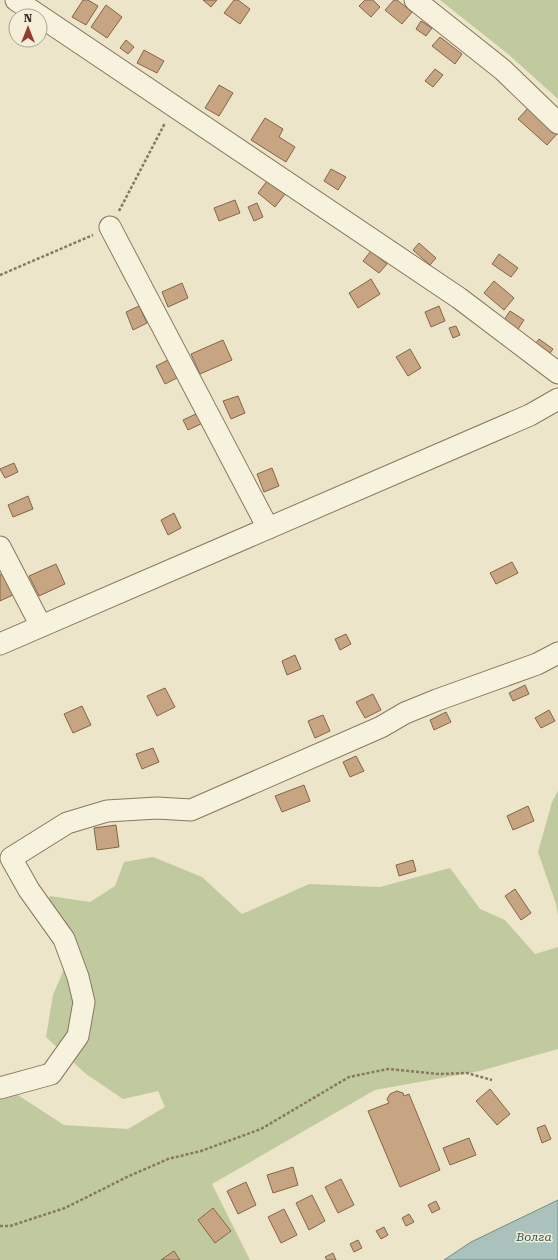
<svg xmlns="http://www.w3.org/2000/svg" width="558" height="1260" font-family="'Roboto Serif',serif">
<rect width="100%" height="100%" fill="#ece5ca"/>
<!-- green -->
<g fill="#c1ca9e">
<path d="M440,0H558V99L508,54Z"/>
<path d="M558,791V916L556,904L538,852L552,802Z"/>
<path d="M153,857L202,877L242,914L309,884L380,887L450,868L480,909L505,920L535,954L558,947V1049L480,1071L375,1090L212,1184L250,1260H0V1093L10,1090L64,1125L128,1129L165,1107L158,1091L123,1099L86,1074L46,1037L53,995L68,960L40,919L50,896L90,902L115,886L124,862Z"/>
</g>
<!-- water -->
<path fill="#aac1bc" stroke="#718f8a" d="M558,1200V1260H444L471,1242Z"/>
<!-- building -->
<g fill="#c8a582" stroke="#866546">
<path d="M83,0H88L98,6L86,25L72,17Z"/>
<path d="M203,0H217L211,7Z"/>
<path d="M234,0H238L250,9L240,24L224,13Z"/>
<path d="M365,0H373L380,7L371,17L359,6Z"/>
<path d="M394,0H397L412,12L402,24L385,10Z"/>
<path d="M106,5L122,17L107,38L91,27Z"/>
<path d="M421,21L432,28L426,36L416,29Z"/>
<path d="M440,37L462,54L455,64L432,46Z"/>
<path d="M126,40L134,47L128,54L120,48Z"/>
<path d="M144,50L164,61L157,73L137,63Z"/>
<path d="M435,69L443,75L433,87L425,81Z"/>
<path d="M219,85L233,93L219,116L205,108Z"/>
<path d="M528,108L557,134L547,145L518,119Z"/>
<path d="M265,118L283,129L279,137L295,147L286,162L251,140Z"/>
<path d="M331,169L346,177L338,190L324,181Z"/>
<path d="M267,181L285,194L275,207L258,193Z"/>
<path d="M235,200L240,213L219,221L214,208Z"/>
<path d="M257,203L263,217L254,221L248,207Z"/>
<path d="M419,243L436,258L430,265L413,250Z"/>
<path d="M371,251L387,264L379,273L363,261Z"/>
<path d="M499,254L518,268L511,277L492,264Z"/>
<path d="M371,279L380,294L358,308L349,293Z"/>
<path d="M494,281L514,298L504,310L484,293Z"/>
<path d="M182,283L188,298L168,307L162,292Z"/>
<path d="M139,306L147,323L133,330L126,312Z"/>
<path d="M439,306L445,321L431,327L425,312Z"/>
<path d="M510,311L524,320L516,332L502,323Z"/>
<path d="M456,326L460,335L453,338L449,328Z"/>
<path d="M539,339L553,349L547,357L533,347Z"/>
<path d="M223,340L232,360L200,374L191,354Z"/>
<path d="M410,349L421,368L408,376L396,357Z"/>
<path d="M170,359L179,377L165,384L156,366Z"/>
<path d="M238,396L245,413L231,419L223,401Z"/>
<path d="M200,412L205,422L188,430L183,420Z"/>
<path d="M14,463L18,472L5,478L0,469Z"/>
<path d="M272,468L279,486L264,492L257,474Z"/>
<path d="M28,496L33,509L13,517L8,505Z"/>
<path d="M174,513L181,528L168,535L161,520Z"/>
<path d="M512,562L518,573L496,584L490,573Z"/>
<path d="M56,564L65,584L39,596L29,576Z"/>
<path d="M4,573L15,594L0,601V575Z"/>
<path d="M346,634L351,644L340,650L335,639Z"/>
<path d="M295,655L301,669L287,675L282,661Z"/>
<path d="M525,685L529,694L513,701L509,693Z"/>
<path d="M165,688L175,707L157,716L147,696Z"/>
<path d="M373,694L381,710L365,718L356,702Z"/>
<path d="M82,706L91,725L73,733L64,714Z"/>
<path d="M549,710L555,721L541,728L535,718Z"/>
<path d="M446,712L451,722L434,730L430,720Z"/>
<path d="M323,715L330,731L315,738L308,721Z"/>
<path d="M153,748L159,762L142,769L136,754Z"/>
<path d="M356,756L364,771L350,777L343,762Z"/>
<path d="M304,785L310,801L282,812L275,796Z"/>
<path d="M528,806L534,821L513,830L507,816Z"/>
<path d="M116,825L119,847L97,850L94,828Z"/>
<path d="M413,860L416,871L399,876L396,865Z"/>
<path d="M515,889L531,913L521,920L505,896Z"/>
<path d="M490,1089L510,1114L497,1125L476,1101Z"/>
<path d="M397,1091L403,1093L404,1096L409,1094L440,1170L400,1187L368,1111L389,1103L387,1099L390,1094Z"/>
<path d="M545,1125L551,1139L542,1143L537,1128Z"/>
<path d="M469,1138L476,1155L450,1165L443,1148Z"/>
<path d="M293,1167L298,1185L273,1193L267,1175Z"/>
<path d="M341,1179L354,1205L338,1213L325,1187Z"/>
<path d="M246,1182L256,1205L238,1214L227,1191Z"/>
<path d="M312,1195L325,1221L309,1230L296,1203Z"/>
<path d="M436,1201L440,1209L432,1213L428,1205Z"/>
<path d="M213,1208L231,1231L215,1243L198,1220Z"/>
<path d="M284,1209L297,1235L281,1243L268,1217Z"/>
<path d="M409,1214L414,1222L406,1226L402,1218Z"/>
<path d="M384,1227L388,1235L381,1239L376,1231Z"/>
<path d="M358,1240L362,1248L354,1252L350,1244Z"/>
<path d="M174,1251L180,1260H161Z"/>
<path d="M333,1253L336,1260H327L325,1257Z"/>
</g>
<g fill="none" stroke-linecap="round" stroke-linejoin="round">
<defs>
<g id="minor">
<path d="M16,0L459,298L558,373"/>
<path d="M415,0L503,70L558,123"/>
<path d="M110,227L268,528"/>
<path d="M0,547L41,626"/>
<path d="M0,644L530,415L558,399"/>
<path d="M0,1088L51,1074L78,1036L84,1002L78,977L64,939L29,890L11,858L67,823L107,811L157,808L191,810L381,727L405,713L437,700L537,664L558,653"/>
</g>
</defs>
<!-- minor casing -->
<use href="#minor" stroke="#88785f" stroke-width="23"/>
<!-- path -->
<g stroke="#88785f" stroke-width="2.5" stroke-dasharray="3 2" stroke-linecap="butt">
<path d="M119,211L165,123"/>
<path d="M0,275L93,235"/>
<path d="M0,1226H10L65,1208L129,1176L168,1159L201,1151L261,1129L349,1077L388,1069L439,1074L467,1073L492,1080"/>
</g>
<!-- minor -->
<use href="#minor" stroke="#f7f2dd" stroke-width="21"/>
</g>
<g text-anchor="middle" stroke-width="3" stroke-linejoin="round" paint-order="stroke">
<!-- water labels -->
<g font-size="12" font-style="italic" fill="#325758" stroke="#f4efd9">
<text x="534" y="1241">Волга</text>
</g>
</g>
<!-- north arrow -->
<g transform="translate(28 28)"><circle r="19" fill="#f4efd9" stroke="#aaa290"/>
<path d="M0-3L7 15L0 10L-7 15Z" fill="#933a33"/>
<text y="-6" font-size="11" font-weight="bold" text-anchor="middle" fill="#3a2f22">N</text>
</g>
</svg>
